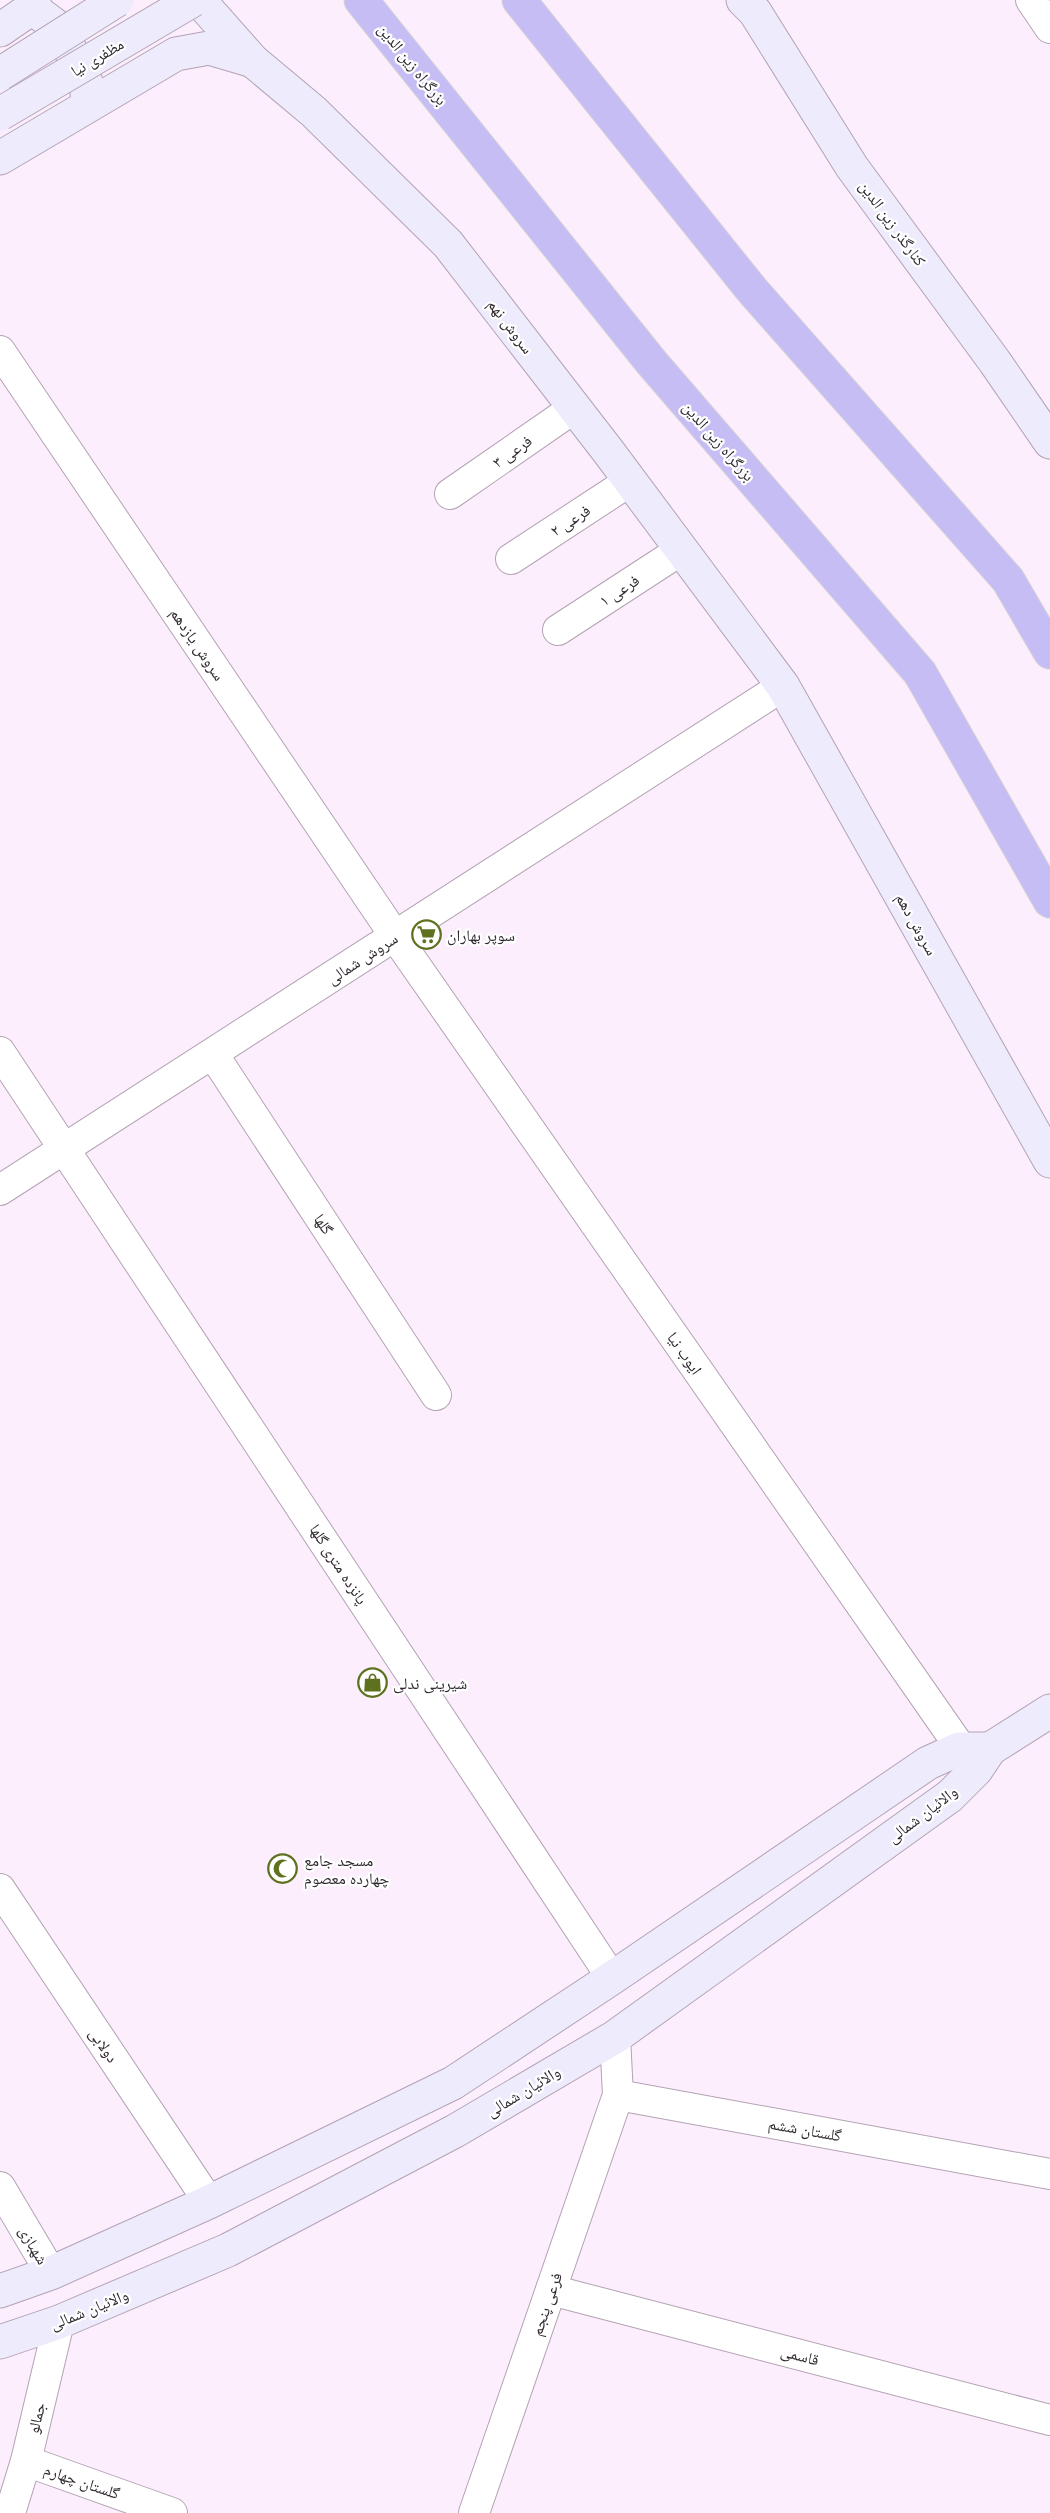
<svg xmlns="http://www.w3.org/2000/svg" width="1050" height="2513" font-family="'Nunito Sans','Noto Naskh Arabic',sans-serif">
<rect width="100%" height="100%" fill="#fceefd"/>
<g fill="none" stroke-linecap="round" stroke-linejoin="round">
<defs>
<g id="street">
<path d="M1031,0L1050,28"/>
<path d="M0,351L395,936L974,1767"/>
<path d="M450,494L574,408"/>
<path d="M511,559L630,481"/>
<path d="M558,630L681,550"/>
<path d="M0,1052L612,1978"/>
<path d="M213,1054L436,1395"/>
<path d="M0,1190L783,686"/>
<path d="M0,1889L209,2202"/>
<path d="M618,2095L1050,2174"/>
<path d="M0,2187L51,2273"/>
<path d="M551,2290L1050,2420"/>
<path d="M26,2461L172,2513"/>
<path d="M10,2513L26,2461L59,2322"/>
<path d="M474,2513L618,2095L615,2037"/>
</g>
<g id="secondary">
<path d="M199,0L253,61L314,112L448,244L608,451L783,686L1050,1161"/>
<path d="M743,0L755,12L852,167L995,362L1050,442"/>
<path d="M32,8L60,29L86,82L87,94"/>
<path d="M0,30L32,8L34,0"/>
<path d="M0,158L176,54L209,48L253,61"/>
<path d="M0,2291L51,2273L209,2202L453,2083L612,1978L928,1763L959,1749H990"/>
<path d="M0,2342L59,2322L228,2250L455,2131L615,2037L950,1796L976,1770L990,1749L1050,1711"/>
</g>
<g id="highway">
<path d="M361,0L652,363L920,673L1050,901"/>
<path d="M519,0L752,290L1008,580L1050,652"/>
</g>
</defs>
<!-- street casing -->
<use href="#street" stroke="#b3a3b4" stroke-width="32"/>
<!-- secondary casing -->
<use href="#secondary" stroke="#b3a3b4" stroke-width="35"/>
<!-- highway casing -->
<use href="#highway" stroke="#d5d4d5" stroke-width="35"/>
<!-- street -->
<use href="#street" stroke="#fff" stroke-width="30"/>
<!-- secondary -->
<use href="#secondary" stroke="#eeebfc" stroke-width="33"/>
<!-- highway -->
<use href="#highway" stroke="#c7bdf5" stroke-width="33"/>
<defs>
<g id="secondary-bridge">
<path d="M0,74L117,0"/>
<path d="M0,114L193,0"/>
</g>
</defs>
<!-- secondary-bridge casing -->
<use href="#secondary-bridge" stroke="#b3a3b4" stroke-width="35" stroke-linecap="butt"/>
<!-- secondary-bridge -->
<use href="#secondary-bridge" stroke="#eeebfc" stroke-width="33"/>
</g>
<!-- icons -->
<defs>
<symbol id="supermarket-ring" viewBox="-11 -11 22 22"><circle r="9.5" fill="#fff" stroke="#5e711f" stroke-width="1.5"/><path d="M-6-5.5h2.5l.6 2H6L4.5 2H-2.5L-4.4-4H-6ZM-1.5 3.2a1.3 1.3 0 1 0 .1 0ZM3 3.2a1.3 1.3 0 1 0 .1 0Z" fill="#5e711f"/></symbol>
<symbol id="shop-ring" viewBox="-11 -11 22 22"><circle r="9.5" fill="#fff" stroke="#5e711f" stroke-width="1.5"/><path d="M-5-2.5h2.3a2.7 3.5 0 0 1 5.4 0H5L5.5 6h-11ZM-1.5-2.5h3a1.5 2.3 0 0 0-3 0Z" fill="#5e711f"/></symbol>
<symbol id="mosque-ring" viewBox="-11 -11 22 22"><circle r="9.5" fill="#fff" stroke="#5e711f" stroke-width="1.5"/><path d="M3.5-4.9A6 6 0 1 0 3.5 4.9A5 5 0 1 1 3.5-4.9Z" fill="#5e711f"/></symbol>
</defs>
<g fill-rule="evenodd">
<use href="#supermarket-ring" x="410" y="918" width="33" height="33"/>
<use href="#shop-ring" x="356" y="1666" width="33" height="33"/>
<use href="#mosque-ring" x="266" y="1852" width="33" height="33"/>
</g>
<g text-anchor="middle" stroke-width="4.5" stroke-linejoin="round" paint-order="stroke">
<!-- street labels -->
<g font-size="16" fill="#2f282f" stroke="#fff">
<text transform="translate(97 57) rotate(-31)" y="6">مظفری نیا</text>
<text transform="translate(413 64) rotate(51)" y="6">بزرگراه زین الدین</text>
<text transform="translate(893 223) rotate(54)" y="6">کنارگذر زین الدین</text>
<text transform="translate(511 326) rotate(53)" y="6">سروش نهم</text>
<text transform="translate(719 441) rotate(49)" y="6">بزرگراه زین الدین</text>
<text transform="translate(512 451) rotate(-35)" y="6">فرعی ۳</text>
<text transform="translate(570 520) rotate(-33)" y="6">فرعی ۲</text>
<text transform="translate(619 590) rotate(-33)" y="6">فرعی ۱</text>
<text transform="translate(198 644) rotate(56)" y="6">سروش یازدهم</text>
<text transform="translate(917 924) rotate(61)" y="6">سروش دهم</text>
<text transform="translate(362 958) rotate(-33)" y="6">سروش شمالی</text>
<text transform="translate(324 1224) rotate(57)" y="6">گلها</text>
<text transform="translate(685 1353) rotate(55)" y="6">ایوب نیا</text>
<text transform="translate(339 1564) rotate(57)" y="6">پانزده متری گلها</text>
<text transform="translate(922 1814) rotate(-37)" y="6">والائیان شمالی</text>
<text transform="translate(104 2045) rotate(56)" y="6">دولابی</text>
<text transform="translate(523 2091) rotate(-31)" y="6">والائیان شمالی</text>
<text transform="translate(805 2129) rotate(10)" y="6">گلستان ششم</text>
<text transform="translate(34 2245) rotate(60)" y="6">شهبازی</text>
<text transform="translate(546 2304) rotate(-71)" y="6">فرعی پنجم</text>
<text transform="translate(89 2309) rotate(-22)" y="6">والائیان شمالی</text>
<text transform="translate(800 2355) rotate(15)" y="6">قاسمی</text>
<text transform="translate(36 2418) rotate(-76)" y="6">جمالو</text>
<text transform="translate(82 2481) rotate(19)" y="6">گلستان چهارم</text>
</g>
<!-- poi labels -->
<g font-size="16" fill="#2f282f" stroke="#fff" text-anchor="start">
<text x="447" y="941">سوپر بهاران</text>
<text x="393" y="1689">شیرینی ندلی</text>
<text x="304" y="1866">مسجد جامع<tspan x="304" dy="18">چهارده معصوم</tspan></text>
</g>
</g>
</svg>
